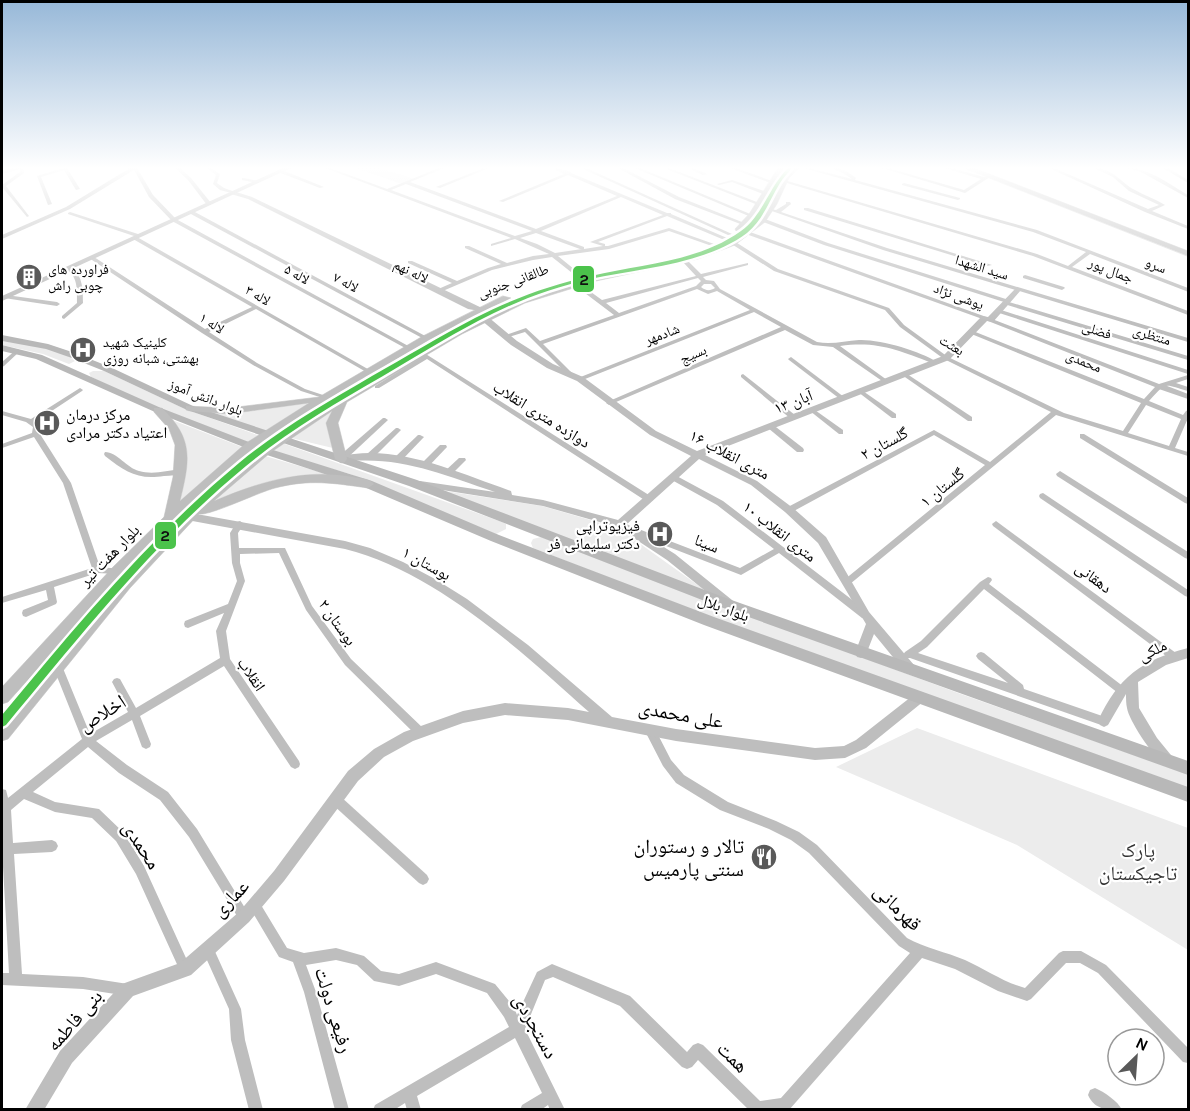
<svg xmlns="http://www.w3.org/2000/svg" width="1190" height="1111" font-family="Karla,'Noto Naskh Arabic',sans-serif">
<rect width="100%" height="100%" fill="#fff"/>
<!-- green -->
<g fill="#ececec">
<path d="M355,168H379L415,179L402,184Z"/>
<path d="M2,341C21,344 61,348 75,361L69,364L43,354L2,345Z"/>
<path d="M93,371H104L185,409L260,436L250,443L160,409L91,377L89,373Z"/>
<path d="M319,401L267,431L205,412L228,414Z"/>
<path d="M336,408L337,449L291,438Z"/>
<path d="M172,420L242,447L177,509C181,476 192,449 172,420Z"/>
<path d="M282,443L502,522L506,524V529L496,534L350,474L273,452Z"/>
<path d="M265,456L330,475L287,479L204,508Z"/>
<path d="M438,490L542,506L618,528L709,593Z"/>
<path d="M541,537L958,693L1188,774V789L679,605L533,548L531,543L533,539Z"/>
<path d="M917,728L1188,828V950L1017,845L836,767Z"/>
</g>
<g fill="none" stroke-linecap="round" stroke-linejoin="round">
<defs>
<g id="primary">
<path d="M778,168H786L755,217L742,231H736L735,229L749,214Z"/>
<path d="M791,168H799L789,178L777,204L765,222L735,245L698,259L596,281L525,303L462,334L347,402L338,423L347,459L345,462L341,463L335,459L326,423L332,411L270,453L214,501C259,482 304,468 353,477C361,479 369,478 374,484L368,488C333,483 309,479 275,488C259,492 210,516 199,514L130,588L8,739L2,741V722C71,637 140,551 223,479C268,439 320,409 372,379C409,357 445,333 484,314C530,293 578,279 627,268C667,259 710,256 745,231C773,211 770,186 791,168Z"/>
<path d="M964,168H974L1188,251V256Z"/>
<path d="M503,296L511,298L429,340L330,399L254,449L203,493L123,575L8,702L2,704V687L113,567L164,517L173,477L175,445L169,429L154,412V408H162C194,439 190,460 180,501L246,443L309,403L229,414L190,411L186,410V406L229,408L319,397L423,336Z"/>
</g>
</defs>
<!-- primary casing -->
<use href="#primary" stroke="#dbdbdb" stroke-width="1"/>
<!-- minor -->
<g fill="#bebebe" fill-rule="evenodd">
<path d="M19,168H23L24,173L6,186L29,216L27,217L2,187V185L20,172Z"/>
<path d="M63,168H67L80,189L76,190L64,170L41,177L52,204L48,205L37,176Z"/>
<path d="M133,168H137L153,195L176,219L412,348L411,349H407L172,221L149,197Z"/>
<path d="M175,168H180L191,178L211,203V205H207L188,180Z"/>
<path d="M207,168H211L220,174L217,183L224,188L235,192V194L220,190L213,184L216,175Z"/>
<path d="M325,168H330L387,189L439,168H444L410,182L536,229L617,196L568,175L503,202L499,201L564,174L552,168H557L571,172V173L667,213H671V214L727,238L722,239L667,216L598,242L605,244V246H608L669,228L714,244L709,245L669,231L609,249L558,256L580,274V276H576L552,257L533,260L492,270L438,293L436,292V290L452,283L408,263V261H412L457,281L488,268L501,264L465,248V246H469L507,263L533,256L549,254L515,239L491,246V244L511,238ZM406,184L532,231L515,236L391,190ZM621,197L663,215L590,242L603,246L584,249V247L541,231ZM536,233L580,249H582L555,253L537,244L520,238Z"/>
<path d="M484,168H489L440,188L436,187Z"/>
<path d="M581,168H586L732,234L728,235Z"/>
<path d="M618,168H623L679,197L747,224L743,225L675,199Z"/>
<path d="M635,168H640L755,216L751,217Z"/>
<path d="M664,168H669L762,204L758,205Z"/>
<path d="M688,168H693L707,174L703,175Z"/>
<path d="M730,168H736L772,181L768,182Z"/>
<path d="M803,168H809L852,179L843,173L830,168C840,167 848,172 856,178L855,180L1037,230L1188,288V292L1186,291L1090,254L1072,267L1188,311V315L1033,256L780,181L784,180L1037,254L1068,266L1086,252L1033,232Z"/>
<path d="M882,168H888L964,190L981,179L945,168H951L984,177L988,176L990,177L965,193Z"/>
<path d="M1049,168H1054L1148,209L1159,205L1129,191L1113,177L1094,168C1112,167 1121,183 1135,190C1145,196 1156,199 1165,205L1152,211L1188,226V229L1145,212Z"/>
<path d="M1127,168C1147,167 1171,185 1188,195V198L1141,172Z"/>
<path d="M1163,168H1168L1188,180V183Z"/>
<path d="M278,170H282L324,187L320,188L278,172Z"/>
<path d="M244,178L259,181V182L257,183L242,180V178Z"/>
<path d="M732,180L767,192V193L763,194L732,182L719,185L717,184Z"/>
<path d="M904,183L960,198V199L958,200L902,185V184Z"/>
<path d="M786,202H790L791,204L781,212L887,248L1188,338V342L883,250L769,210L771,209L776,210L786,204Z"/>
<path d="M804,208H808L992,265L987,266L804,210Z"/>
<path d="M189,211H193L429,338L424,339L189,213Z"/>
<path d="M70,212L141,235V236L137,237L68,214V213Z"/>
<path d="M761,219H765L828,243L1009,300V302L1188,356V360L1004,304V302L824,245L761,221Z"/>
<path d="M746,232H750L992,319L1159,384L1188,375V379L1176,383L1188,387V391C1164,385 1168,380 1149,401L1183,415L1186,411L1188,410V418L1175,448L1188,452V456L1056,415L850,584H844L843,582L844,580L985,465L934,435L792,512H786L785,510L786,508L934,430L990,462L1051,412L944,359L900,327L885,310L774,271L730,243V241H734L778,269L889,308L904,325L948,357L1064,413L1123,431L1141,403L969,333V331H973L1144,399L1155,387L988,321L746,234ZM1146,405L1181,419L1169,446L1128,433Z"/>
<path d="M133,237H137L373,372L370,374L368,373L256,309L209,332L257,363L305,389L329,397L326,399L301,391L253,365L202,333L89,258L94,257L205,329L252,307L133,239Z"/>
<path d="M682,259H686L701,274L748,263V265L703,277L706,280L714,281L720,289L817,342C831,345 845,341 859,340C880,339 920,351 937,362L936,363H932C897,350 878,341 840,346L887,380L888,381L885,383L833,347L813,345L785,330L609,405L606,403L607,402L781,327L754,312L580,381L578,380V378L750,310L717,291L708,294L697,289L543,344L575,376V378H571L525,332L506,338L503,336L526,328L540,341L614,315L573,284V282H577L602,300L696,276L682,261ZM698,278L701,281L696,286L619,313L606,303ZM704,284H711L715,288C710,291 706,291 701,287Z"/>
<path d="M67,268C83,270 83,290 83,303L64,319L62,318V316L77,303C77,290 78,277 67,270Z"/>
<path d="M1025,275L1064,287L1065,288L1062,290L1023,278V276Z"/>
<path d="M6,295L57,302L60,304L57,306L4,298V296Z"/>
<path d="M998,309L1188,370V374L996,312L995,311Z"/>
<path d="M17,349L19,350V352L4,366L2,367V362Z"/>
<path d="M421,351L652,497L653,499L652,501H646L427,359L379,388H375V386L422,357L418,353Z"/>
<path d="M791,357L844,397V399H840L789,360L788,359Z"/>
<path d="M904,372L972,417V421H968L902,375L901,374Z"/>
<path d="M743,374L795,415V419H791L741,377V375Z"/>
<path d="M80,388L83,390L82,391L35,422L39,426L40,434L71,483L100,567L121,569L122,571L121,573L118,574L97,573L54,587L57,602L56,604L26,617L23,616L22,613L23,610L48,600L46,590L2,603V597L92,568L63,483L34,437L2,448V444L32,433L33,427L26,422L2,415V411L31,419Z"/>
<path d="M860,389L896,414V418H892L858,392V390Z"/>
<path d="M812,408L843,430V434H839L810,411L809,410Z"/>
<path d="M383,418H385L388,420L344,461H338L337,459L338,457Z"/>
<path d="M768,424H772L803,448L804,450L803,452H797L768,428Z"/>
<path d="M396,428H398L401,430L373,458H367L366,456L367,454Z"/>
<path d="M1080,434H1084L1188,498V504L1185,503L1080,438Z"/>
<path d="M418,435H420L424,437L400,462H394L393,460L394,458Z"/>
<path d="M440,445H446L447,447L427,468H421L420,466L421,464Z"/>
<path d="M105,452C117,452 127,468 139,471C152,475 167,471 179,469L183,472C177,475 171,476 164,476C137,480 126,472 105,456L104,454Z"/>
<path d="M459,458H465L466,460L451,475H445L444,473L445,471Z"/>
<path d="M1060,471L1188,552V559L1185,558L1057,476L1056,474Z"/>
<path d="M673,474L723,501L868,612L869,615L868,618L865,619L862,618L779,553L741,575L630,532L629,530L630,528H636L740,568L774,549L717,505L670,479L669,477Z"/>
<path d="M1043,493L1188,590V597L1185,596L1040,498L1039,496L1040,494Z"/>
<path d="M240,521L244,524L238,533L239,548H285L312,606L351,659L424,729L425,732L424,735L420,737L416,735L345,665L306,610L279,553L240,554V563L245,581L226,631L230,659L299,761L300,764L299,767L295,769L291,767L224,666L140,716L151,744L150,747L146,749L142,747L132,720L96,741L127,765L168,792L197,829L248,913L250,917L248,921L244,923L240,921L189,837L160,800L119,773L88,747L33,792L55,802L99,809L124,833L144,866L191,969L189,973L185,975L181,973L136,874L116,841L92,818L55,812L24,799L11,810L13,843L52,840L56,842L58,846L56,850L52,852L14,854L22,974L83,977L128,984L132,986L134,990L132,994L128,996L83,989L2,985V973H9L2,849V789L6,790L8,798L82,739L52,664L54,661L57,660L60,661L90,734L128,712L112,682L114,679L117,678L120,679L136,708L220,658L216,631L224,613L188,628L185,627L184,624L185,621L228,604L237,581L232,563L230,533L237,522Z"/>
<path d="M996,521L1176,653L1178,656L1176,659L1173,660L1170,659L993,526L992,524Z"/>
<path d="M988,577L991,578L992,580L989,584L1124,687L1126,690L1124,693L1121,694L1118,693L984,589L927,647L918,653L1008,683L978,659L976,656L978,653L981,652L984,653L1023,685L1024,689L1108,718L1109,721L1108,724L1104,726L910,658H905L903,655L905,652L921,641L980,582Z"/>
<path d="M650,725L654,727L671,760L684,775L728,802L776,821L799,832L817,845L907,938C925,948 946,952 965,960C985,969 1003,982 1025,988L1059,953L1063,951H1081L1106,965L1188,1048V1063L1183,1062L1098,973L1080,963H1066L1031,999L1027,1001L998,991L955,969L922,958L789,1110H749L698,1060L692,1067L687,1069L682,1067L620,1006L553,977L545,980L525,1029L565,1110H550L548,1105L541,1110H520L522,1105L542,1093L515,1038L417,1096L421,1110H407L405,1103L394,1110H373L375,1105L509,1027L504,1017L487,993L436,974L399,986L374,981L357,965L336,960L306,965L316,992L349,1110H335L304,992L293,962L279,957L250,908L248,904L250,900L254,898L258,900L287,948L304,953L336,948L364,956L381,971L399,974L436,962L495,984L514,1007L517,1015L537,972L552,964L630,996L687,1052L693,1045L698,1043L703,1045L760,1101L781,1098L910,953L899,946L809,853L791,840L769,829L720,810L676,783L663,766L646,733L645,730L646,727Z"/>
<path d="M336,795L340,796L427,875L429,879L427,883L423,885L419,883L332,804L331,800L332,796Z"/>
<path d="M208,943L212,945L241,1009L245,1040L263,1110H249L231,1040L229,1009L202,949L204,945Z"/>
<path d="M1095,1088C1104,1092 1118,1101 1122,1110C1107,1110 1095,1110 1088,1095L1090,1090Z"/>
</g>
<!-- tertiary -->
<g fill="#bebebe" fill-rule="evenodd">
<path d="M14,168H23L2,174V170Z"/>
<path d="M233,191L252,197L484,309L480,311L468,309L248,199L231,194L230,193Z"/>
<path d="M1015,289L1021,290L993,322L987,321L949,360L705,455L757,481L793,508L826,537L869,612L914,665L916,669L914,673L910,674L906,673L874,634L865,657L861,658L857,657L855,653L866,624L818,543L785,512L751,485L699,459L627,524L675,554L732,600L734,603L732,606H724L667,560L617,527L543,506L417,486L415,484L417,482L420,481L495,492C440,474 400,455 341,462L336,459C341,455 347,455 354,454C407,448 461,474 511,491L512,495L543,500L618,520L691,456L650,435L577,381L547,368L511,345L481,320V316H487L517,341L553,364L583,377L656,431L697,451L943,356L982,316L988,317Z"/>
<path d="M1156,384H1162L1188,394V399L1156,388Z"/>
<path d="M191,513L345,541L370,548L403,562L435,579L467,599L528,645L612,717L676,729L815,748L844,746L856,740L916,693L920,692L924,693L926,697L924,701L866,748L845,758L815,760L676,741L568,720L505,715L463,723L413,741L384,757L358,781L284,881L249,922L191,975L133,996L72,1063L44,1110H25L60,1051L122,984L180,963L239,912L274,871L348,771L374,749L404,732L463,711L505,703L568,708L589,712C521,651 436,572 345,549L187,520L186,517L187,514Z"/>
<path d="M1188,648V658L1166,665L1138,682L1139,708L1157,738L1175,760L1173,764L1168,766C1156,762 1129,721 1127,708C1126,704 1126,698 1126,694L1108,725L1104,727L1100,725L1098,721C1118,677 1142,660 1188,648Z"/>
</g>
<!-- secondary -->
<g fill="#b8b8b8" fill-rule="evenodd">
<path d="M130,168H137L70,209L2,239V235L66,207Z"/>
<path d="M283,168H291L2,301V296Z"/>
<path d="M2,335L48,344L75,353L110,367L193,406L417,480L723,597L1188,761V775L715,605L409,486L187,410L104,371L69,357L46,349L2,341Z"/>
<path d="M2,345L42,355L161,408L254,444L372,481L499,535L714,617L1188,787V802L704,625L491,541L364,487L246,448L155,412L36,359L2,351Z"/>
</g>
<!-- primary -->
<use href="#primary" fill="#bebebe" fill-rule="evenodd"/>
<defs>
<path id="metro-1" d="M788,168H792C788,173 783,178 780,183C769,201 763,220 747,233C704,265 640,268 590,279C551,288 514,302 478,321C446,338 415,357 383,376C336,403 288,431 246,466C155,541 81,635 6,725L2,727V715C76,626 150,537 239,463C280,429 326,403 372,376C406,357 440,336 475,318C512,299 550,285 591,276C641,264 698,262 741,231C763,215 769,187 788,168Z"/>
</defs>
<!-- metro-1 casing -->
<use href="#metro-1" stroke="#fff" stroke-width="5"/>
<!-- metro-1 -->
<use href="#metro-1" fill="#4bc34b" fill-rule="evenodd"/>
</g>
<!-- sky -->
<linearGradient id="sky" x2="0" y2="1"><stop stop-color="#97b8d8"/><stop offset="0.52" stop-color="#fff"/><stop offset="1" stop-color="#fff" stop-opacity="0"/></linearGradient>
<rect width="1190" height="323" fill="url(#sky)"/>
<!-- icons -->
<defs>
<symbol id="building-disc" viewBox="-11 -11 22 22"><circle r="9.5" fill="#595959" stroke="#fff"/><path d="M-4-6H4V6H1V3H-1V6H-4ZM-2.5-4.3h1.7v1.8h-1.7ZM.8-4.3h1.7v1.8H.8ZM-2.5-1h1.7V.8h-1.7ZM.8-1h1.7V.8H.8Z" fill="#fff"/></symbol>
<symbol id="hospital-disc" viewBox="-11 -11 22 22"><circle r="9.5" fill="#595959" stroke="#fff"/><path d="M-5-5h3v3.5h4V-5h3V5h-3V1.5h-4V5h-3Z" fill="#fff"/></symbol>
<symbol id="restaurant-disc" viewBox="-11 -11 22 22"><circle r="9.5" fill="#595959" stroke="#fff"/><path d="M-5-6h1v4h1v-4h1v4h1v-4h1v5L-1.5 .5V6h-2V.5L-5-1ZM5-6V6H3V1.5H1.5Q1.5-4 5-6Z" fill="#fff"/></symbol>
</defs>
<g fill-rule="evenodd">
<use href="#building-disc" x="14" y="262" width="30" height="30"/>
<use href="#hospital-disc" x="68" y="335" width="30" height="30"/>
<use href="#hospital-disc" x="32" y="408" width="30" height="30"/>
<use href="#hospital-disc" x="645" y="519" width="30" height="30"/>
<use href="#restaurant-disc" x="749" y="842" width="30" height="30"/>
</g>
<g text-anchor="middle" stroke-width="4.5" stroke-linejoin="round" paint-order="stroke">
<!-- far-street labels -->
<g font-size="14" fill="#000" stroke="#fff">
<text transform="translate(1156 265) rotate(21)" y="5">سرو</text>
<text transform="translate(982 267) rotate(17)" y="5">سید الشهدا</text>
<text transform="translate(1111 270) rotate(22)" y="5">جمال پور</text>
<text transform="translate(411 271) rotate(26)" y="5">لاله نهم</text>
<text transform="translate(297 274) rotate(29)" y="5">لاله ۵</text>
<text transform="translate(513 281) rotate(-20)" y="5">طالقانی جنوبی</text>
<text transform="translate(346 282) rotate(28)" y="5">لاله ۷</text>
<text transform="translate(258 295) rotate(30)" y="5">لاله ۳</text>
<text transform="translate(959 296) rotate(20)" y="5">یوشی نژاد</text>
<text transform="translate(212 323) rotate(33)" y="5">لاله ۱</text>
<text transform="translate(1097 330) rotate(18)" y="5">فضلی</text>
<text transform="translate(662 334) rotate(-21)" y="5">شادمهر</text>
<text transform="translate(1152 335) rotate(17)" y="5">منتظری</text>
<text transform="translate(952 345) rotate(31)" y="5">بعثت</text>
<text transform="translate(693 354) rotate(-23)" y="5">بسیج</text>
<text transform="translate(1084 361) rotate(22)" y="5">محمدی</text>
<text transform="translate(206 397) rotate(21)" y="5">بلوار دانش آموز</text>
</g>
<!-- far-poi labels -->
<g font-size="14" fill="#000" stroke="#fff" text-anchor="start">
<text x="48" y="274">فراورده های<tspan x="48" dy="16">چوبی راش</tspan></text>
<text x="103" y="347">کلینیک شهید<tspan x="103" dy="16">بهشتی، شبانه روزی</tspan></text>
</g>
<!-- street labels -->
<g font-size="16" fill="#000" stroke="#fff">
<text transform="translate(793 401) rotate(-21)" y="6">۱۳ آبان</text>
<text transform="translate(542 414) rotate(32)" y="6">دوازده متری انقلاب</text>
<text transform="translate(884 443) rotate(-28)" y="6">گلستان ۲</text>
<text transform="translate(730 454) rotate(28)" y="6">۱۶ متری انقلاب</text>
<text transform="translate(942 487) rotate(-39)" y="6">گلستان ۱</text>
<text transform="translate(780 531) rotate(38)" y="6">۱۰ متری انقلاب</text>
<text transform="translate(707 543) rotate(22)" y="6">سینا</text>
<text transform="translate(109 555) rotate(-46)" y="6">بلوار هفت تیر</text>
<text transform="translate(427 563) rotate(29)" y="6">بوستان ۱</text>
<text transform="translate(1094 577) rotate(37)" y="6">دهقانی</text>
<text transform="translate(724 607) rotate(20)" y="6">بلوار بلال</text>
<text transform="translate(338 622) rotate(55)" y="6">بوستان ۲</text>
<text transform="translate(1152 650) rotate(-27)" y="6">ملکی</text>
<text transform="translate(252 674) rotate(56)" y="6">انقلاب</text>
</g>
<!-- poi labels -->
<g font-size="16" fill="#000" stroke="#fff" text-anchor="start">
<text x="66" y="420">مرکز درمان<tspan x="66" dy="18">اعتیاد دکتر مرادی</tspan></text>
<text x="640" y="531" text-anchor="end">فیزیوتراپی<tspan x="640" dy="18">دکتر سلیمانی فر</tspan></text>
</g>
<!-- near-street labels -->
<g font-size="20" fill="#000" stroke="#fff">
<text transform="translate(102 713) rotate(-32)" y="7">اخلاص</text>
<text transform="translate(681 714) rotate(10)" y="7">علی محمدی</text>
<text transform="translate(142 845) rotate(57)" y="7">محمدی</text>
<text transform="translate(230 898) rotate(-46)" y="7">عماری</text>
<text transform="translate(898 907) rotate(44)" y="7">قهرمانی</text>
<text transform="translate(334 1010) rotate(73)" y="7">رفیعی دولت</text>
<text transform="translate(74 1020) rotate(-49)" y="7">بنی فاطمه</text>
<text transform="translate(536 1026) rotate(61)" y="7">دستجردی</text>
<text transform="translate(733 1057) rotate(44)" y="7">همت</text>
</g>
<!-- near-poi labels -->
<g font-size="20" fill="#000" stroke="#fff" text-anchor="end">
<text x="744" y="853">تالار و رستوران<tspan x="744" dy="23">سنتی پارمیس</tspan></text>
</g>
<!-- near-park labels -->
<g font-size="20" fill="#333" stroke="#fff">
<text x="1138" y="857">پارک<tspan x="1138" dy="23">تاجیکستان</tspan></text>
</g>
</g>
<g stroke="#fff" stroke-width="2">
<rect x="572" y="265" width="23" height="28" rx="6" fill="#4bc34b"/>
<rect x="154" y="521" width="23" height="29" rx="6" fill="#4bc34b"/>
</g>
<g font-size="16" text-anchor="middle" font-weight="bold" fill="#111">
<text x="584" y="285">2</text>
<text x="165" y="541">2</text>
</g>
<!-- border -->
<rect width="1190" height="1111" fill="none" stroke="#000000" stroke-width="6"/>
<!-- north arrow -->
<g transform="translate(1136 1057) rotate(25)"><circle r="28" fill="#ffffff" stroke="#999999" stroke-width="1.5"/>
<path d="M0-4.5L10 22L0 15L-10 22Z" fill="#595959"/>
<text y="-9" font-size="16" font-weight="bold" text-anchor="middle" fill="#000000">N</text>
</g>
</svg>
